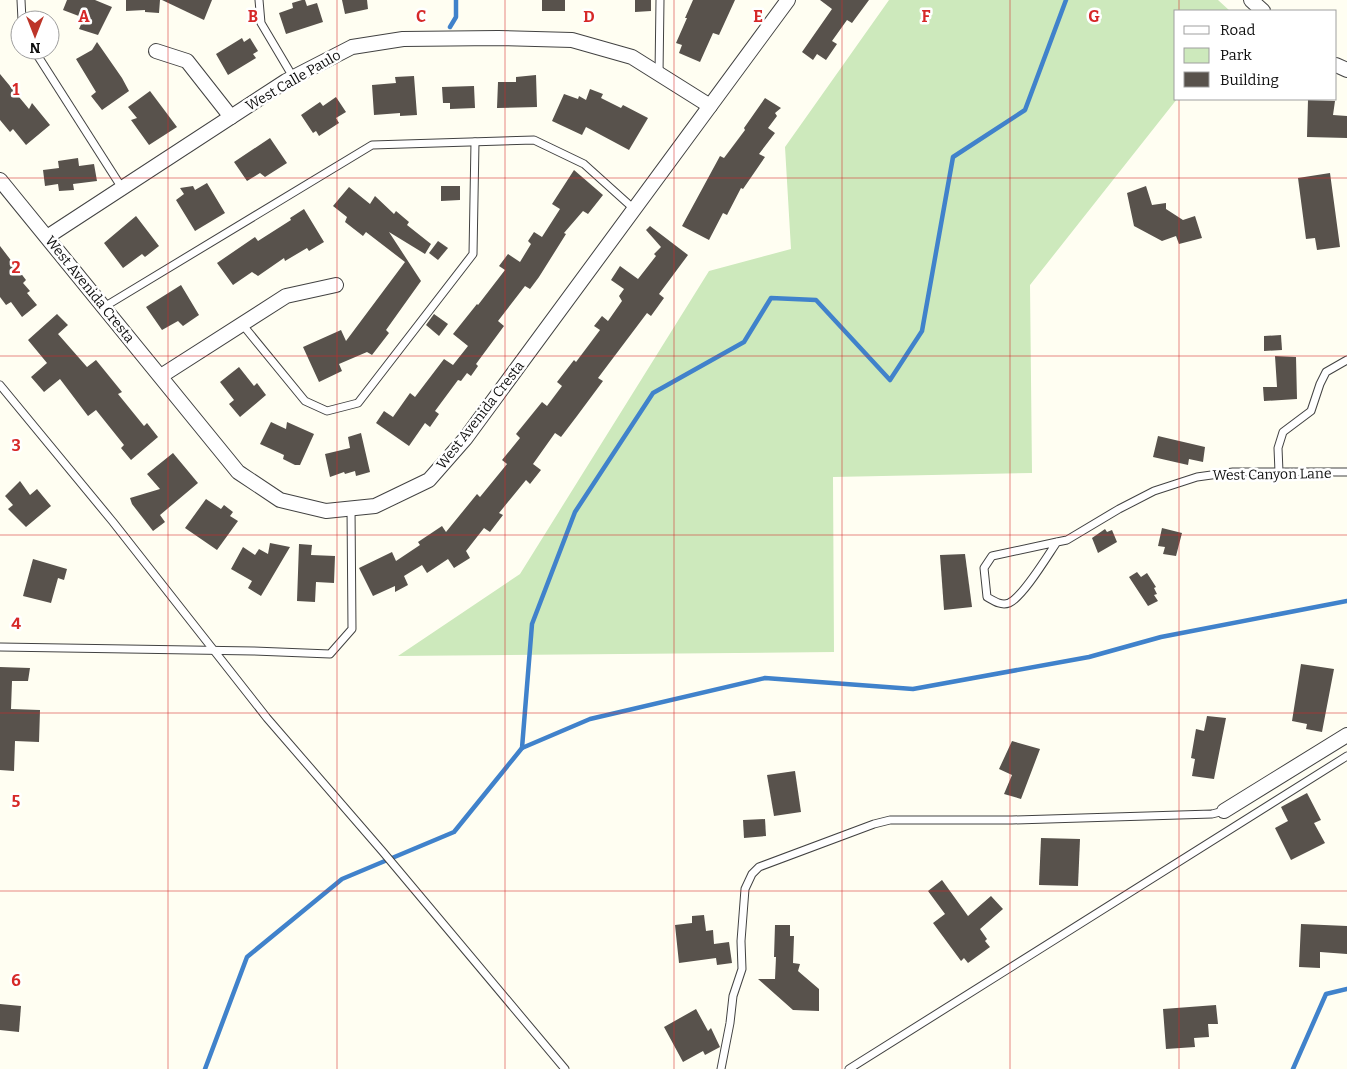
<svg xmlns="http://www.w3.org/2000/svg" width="1347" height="1069" font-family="Bitter,serif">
<rect width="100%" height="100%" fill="#fffef2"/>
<!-- green -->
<path fill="#cde9bc" d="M889,0H1218L1230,11H1176V99H1177L1030,285L1032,473L833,477L834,652L398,656L520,574L709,271L791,249L785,147Z"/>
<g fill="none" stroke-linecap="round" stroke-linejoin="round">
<!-- stream -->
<g stroke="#4082cb" stroke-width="4.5">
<path d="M450,27L456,17V0"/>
<path d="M522,748L590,719L765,678L913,689L1089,657L1161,637L1347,601"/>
<path d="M205,1069L247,957L342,879L454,832L522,748L532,624L575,512L653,393L744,342L771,298L816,300L890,380L922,331L953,157L1025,110L1066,0"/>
<path d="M1293,1069L1326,994L1347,989"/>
</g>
</g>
<!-- building -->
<g fill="#58524c">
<path d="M67,0H95L112,7L98,35L79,29L84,18L63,10Z"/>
<path d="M126,0H160L159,13L145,12V10L126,11Z"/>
<path d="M162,0H212L204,20Z"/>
<path d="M302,0H305L307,6L317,3L323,22L286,34L279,13L293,8L292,3Z"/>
<path d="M342,0H367L368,9L345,14Z"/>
<rect x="542" y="0" width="23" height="11"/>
<path d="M635,0H651V11L635,12Z"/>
<path d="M693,0H735L719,35L713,33L700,62L679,53L682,45L676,43L687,18H685Z"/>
<path d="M820,0H869L852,23L847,20L832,41L837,44L826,60L817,54L813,60L802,52L832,9Z"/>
<path d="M242,38L244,42L250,38L258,51L253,54L256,58L228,75L216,54Z"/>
<path d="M97,42L122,78L129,91L102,110L91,96L96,92L76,59L92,50Z"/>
<path d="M0,74L29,109L32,103L50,125L26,145L13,129L10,132L0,120Z"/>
<path d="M536,75L537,107L497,108L498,82H516V77Z"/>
<path d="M414,76L417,115L400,116V113L374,115L372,85L396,83L395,77Z"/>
<path d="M474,86L475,108L450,109V103H443L442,87Z"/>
<path d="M590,89L603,94L601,98L621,108L623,105L648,118L629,150L586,127L582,135L552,121L564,94L578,99L579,96L586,100Z"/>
<path d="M150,91L177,127L149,145L131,120L137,118L128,107Z"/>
<path d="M336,97L346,112L336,118L339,123L319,136L316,131L313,133L301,115L320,102L323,106Z"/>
<path d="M765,98L781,108L775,113L777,116L768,128L775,133L759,154L765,157L743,189L741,188L727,215L723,213L709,240L682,226L720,156L724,158L745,130L744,128Z"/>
<path d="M1308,100L1335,101L1333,115L1347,116V138L1307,137Z"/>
<path d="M270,138L287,163L265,177L260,173L247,181L234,162Z"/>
<path d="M78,158L79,166L94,164L97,181L73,184L74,190L59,191L58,184L45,186L43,170L59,168L58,161Z"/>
<path d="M574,170L603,195L588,214L583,211L564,233L566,234L539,277L530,289L525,286L498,321L504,326L476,364L478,366L471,376L467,373L461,381L458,380L435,411L439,414L430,427L425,423L409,446L376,423L384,411L393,417L410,393L415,397L444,359L453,365L468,346L453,334L477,304L478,305L505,270L499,266L508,254L520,262L531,244L528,241L534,232L542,237L560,209L552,204Z"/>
<path d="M1330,173L1340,247L1317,250L1315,238L1306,239L1298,178Z"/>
<path d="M207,183L225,213L195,231L176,200L184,194L180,188L193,186L195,190Z"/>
<path d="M441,186H460V200L441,201Z"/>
<path d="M1146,186L1152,205L1166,203V209L1183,220L1195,216L1202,238L1179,244L1176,236L1162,241L1134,226L1127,193Z"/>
<path d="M349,187L370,204L375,196L394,214L396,211L409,222L407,225L431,244L425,254L389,232L421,281L386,330L389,333L372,355L367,352L339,364L342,371L319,382L303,347L341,330L346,341L405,262L366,232L363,236L345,222L347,217L333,206Z"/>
<path d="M304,209L324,242L309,251L307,248L285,261L284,258L258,276L252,272L233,285L217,263L255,237L258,241L291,220L290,218Z"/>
<path d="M136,216L159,246L145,257L142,254L123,268L104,243Z"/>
<path d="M650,226L688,255L659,294L664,298L651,316L647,313L598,378L603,381L577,416L561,437L555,433L533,464L541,470L530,484L526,480L499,513L503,515L490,532L484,528L466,551L470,558L454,568L448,559L427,573L422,565L404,576L408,585L395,592V586L373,596L359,568L392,552L396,561L420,545L418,542L442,526L446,532L477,494L480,497L507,464L502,460L520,438L516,434L542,402L547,406L562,386L557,382L574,360L576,362L600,330L594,326L602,316L608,321L622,301L619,296L624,289L611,280L620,266L638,279L656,256L654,254L661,247L646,230Z"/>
<path d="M438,241L448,248L438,260L429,253Z"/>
<path d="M0,246L26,280L23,283L30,291L27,293L37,305L22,317L11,302L6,305L0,297Z"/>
<path d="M181,285L199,315L183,326L178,321L162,330L146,307Z"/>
<path d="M57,314L68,325L58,334L87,367L96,360L122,392L118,394L144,426L147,423L158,437L131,460L121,448L124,445L96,410L88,416L60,379L44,392L31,377L47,363L28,340Z"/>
<path d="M434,314L448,324L439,336L426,325Z"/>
<path d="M1281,335L1282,350L1264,351V336Z"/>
<path d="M1275,356L1296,357L1297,399L1264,401L1263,387H1277Z"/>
<path d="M239,367L254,386L257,383L266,395L240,417L229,404L234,400L220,382Z"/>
<path d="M271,422L286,429L287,422L314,434L300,465H295L283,459L284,455L260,444Z"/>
<path d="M361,433L370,472L356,476L355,471L345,474L344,472L330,477L325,454L350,448L348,437Z"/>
<path d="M1158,436L1205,447L1203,462L1189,459L1188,465L1153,457Z"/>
<path d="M173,453L198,483L160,515L165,522L153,531L132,504L130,498L160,489L147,474Z"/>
<path d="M20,481L30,495L37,489L51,506L26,527L8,509L13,505L5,496Z"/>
<path d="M206,499L221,509L224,505L233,512L230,516L238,521L217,550L185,528Z"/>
<path d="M1162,528L1182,533L1176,556L1163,554L1165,547L1158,546Z"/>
<path d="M1105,529L1107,532L1112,530L1117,542L1098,553L1092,538Z"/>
<path d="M270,543L290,547L261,596L248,588L252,581L231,569L243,547L255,555L259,549L268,554Z"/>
<path d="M299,544L312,545L311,555L335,556L334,583L316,582L315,602L297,601Z"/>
<path d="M965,554L972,607L944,610L940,555Z"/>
<path d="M33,559L67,569L64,580L58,578L51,603L23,596Z"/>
<path d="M1137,572L1141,577L1147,573L1156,587L1154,588L1157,594L1154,595L1158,601L1148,606L1129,577Z"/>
<path d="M1301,664L1334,669L1322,732L1306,729L1307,724L1292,721Z"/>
<path d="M0,667L30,668L28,681H12L11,709L40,710L39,742L15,741L14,771L0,770Z"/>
<path d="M1207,716L1226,718L1214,779L1192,776L1195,759L1191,758L1196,729L1204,731Z"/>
<path d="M1012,741L1040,749L1021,799L1004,794L1012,775L999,769Z"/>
<path d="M795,771L801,812L774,816L767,775Z"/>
<path d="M1307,793L1321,820L1314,823L1325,843L1291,860L1275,828L1288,821L1281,807Z"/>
<path d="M765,819L766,836L744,838L743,820Z"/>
<path d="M1041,838L1080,839L1078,886L1039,885Z"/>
<path d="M942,880L968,916L991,896L1003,909L980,929L987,939L985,941L990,947L968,963L964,958L961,961L933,923L945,914L928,891Z"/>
<path d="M704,915L706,931L713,930L714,944L729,942L732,963L717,965L716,958L679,963L675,925L692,923V916Z"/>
<path d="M1301,924L1347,926V954L1320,952V968L1299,967Z"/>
<path d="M775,925H790V936H794L793,963L800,964L798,971L819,989V1011L793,1010L758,979H775L776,957H774Z"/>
<path d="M0,1004L21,1006L19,1032L0,1030Z"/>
<path d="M1216,1005L1218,1024H1208L1209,1037L1194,1038L1195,1047L1166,1049L1163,1009Z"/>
<path d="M696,1009L708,1031L711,1028L720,1047L705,1055L703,1051L683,1062L664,1027Z"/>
</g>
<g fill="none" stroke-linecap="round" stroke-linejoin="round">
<defs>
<g id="service">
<path d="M21,0L22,20"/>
<path d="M259,0L261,23L293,77"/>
<path d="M34,50L122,188"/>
<path d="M659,74L660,0"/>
<path d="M104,307L372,145L534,140L584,164L634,209"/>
<path d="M242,324L305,401L327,411L358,403L473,254L475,142"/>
<path d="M0,385L113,522L267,718L383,852L565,1069"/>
<path d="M1279,472L1278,448L1283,432L1311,411L1320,384L1326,372L1347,360"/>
<path d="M1057,542C1048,555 1023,597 1009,603C1001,606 994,601 987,597L984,568L992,556L1057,542L1067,540L1119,509L1154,491L1197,477L1233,472H1347"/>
<path d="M0,647L254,651L330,654L352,629L351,508"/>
<path d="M721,1069L730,1023L733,996L742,969L741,941L745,889L752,874L759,867L874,824L890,820H1012L1212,814L1224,811"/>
<path d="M849,1069L1347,756"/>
</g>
<g id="minor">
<path d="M1251,0L1263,11"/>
<path d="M156,51L187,61L231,117"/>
<path d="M1336,65L1347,70"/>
<path d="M0,180L238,472L280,500L326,511L375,506L429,480L465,439L788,0"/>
<path d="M47,237L286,81L352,47L403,39L498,38L572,40L632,57L710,106"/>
<path d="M161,376L286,296L336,285"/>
<path d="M1224,811L1347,735"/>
</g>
</defs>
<!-- service casing -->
<use href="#service" stroke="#424242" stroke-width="9"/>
<!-- minor casing -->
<use href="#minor" stroke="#424242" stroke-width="16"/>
<!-- service -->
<use href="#service" stroke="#fff" stroke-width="7"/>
<!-- minor -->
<use href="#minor" stroke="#fff" stroke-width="14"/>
</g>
<!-- grid -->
<path fill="none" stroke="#d62828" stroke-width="1" stroke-opacity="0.55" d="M168,0V1069M337,0V1069M505,0V1069M674,0V1069M842,0V1069M1010,0V1069M1179,0V11M1179,99V1069M0,178H1347M0,356H1347M0,535H1347M0,713H1347M0,891H1347"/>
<g text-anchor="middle" stroke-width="5" stroke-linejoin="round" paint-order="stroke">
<!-- street labels -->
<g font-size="14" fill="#0f0f0f" stroke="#fff">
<text transform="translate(293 80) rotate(-30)" y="5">West Calle Paulo</text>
<text transform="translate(90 289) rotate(51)" y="5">West Avenida Cresta</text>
<text transform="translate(480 415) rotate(-52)" y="5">West Avenida Cresta</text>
<text transform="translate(1272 474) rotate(-1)" y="5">West Canyon Lane</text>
</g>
</g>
<g font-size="16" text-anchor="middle" font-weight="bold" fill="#d62828" stroke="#fff" stroke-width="5" stroke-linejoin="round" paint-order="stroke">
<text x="84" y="22">A</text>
<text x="253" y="22">B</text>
<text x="421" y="22">C</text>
<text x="589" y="22">D</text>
<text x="758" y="22">E</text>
<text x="926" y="22">F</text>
<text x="1094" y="22">G</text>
<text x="16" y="95">1</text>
<text x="16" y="273">2</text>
<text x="16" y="451">3</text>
<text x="16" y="629">4</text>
<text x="16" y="807">5</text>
<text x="16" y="986">6</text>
</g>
<!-- legend -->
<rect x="1174" y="10" width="162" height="90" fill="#ffffff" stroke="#9f9f9f"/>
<rect x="1184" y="26" width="25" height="8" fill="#ffffff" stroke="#9f9f9f"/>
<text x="1220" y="35" font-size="15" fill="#0f0f0f">Road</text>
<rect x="1184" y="48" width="25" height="15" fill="#cde9bc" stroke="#9f9f9f"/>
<text x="1220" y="60" font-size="15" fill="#0f0f0f">Park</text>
<rect x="1184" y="72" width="25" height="15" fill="#58524c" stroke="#9f9f9f"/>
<text x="1220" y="85" font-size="15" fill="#0f0f0f">Building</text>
<!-- north arrow -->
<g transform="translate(35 35) rotate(180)"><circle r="24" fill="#ffffff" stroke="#9f9f9f"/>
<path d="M0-4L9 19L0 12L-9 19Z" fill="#bd3529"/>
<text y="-8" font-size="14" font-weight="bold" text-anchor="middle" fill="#0f0f0f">N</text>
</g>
</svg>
